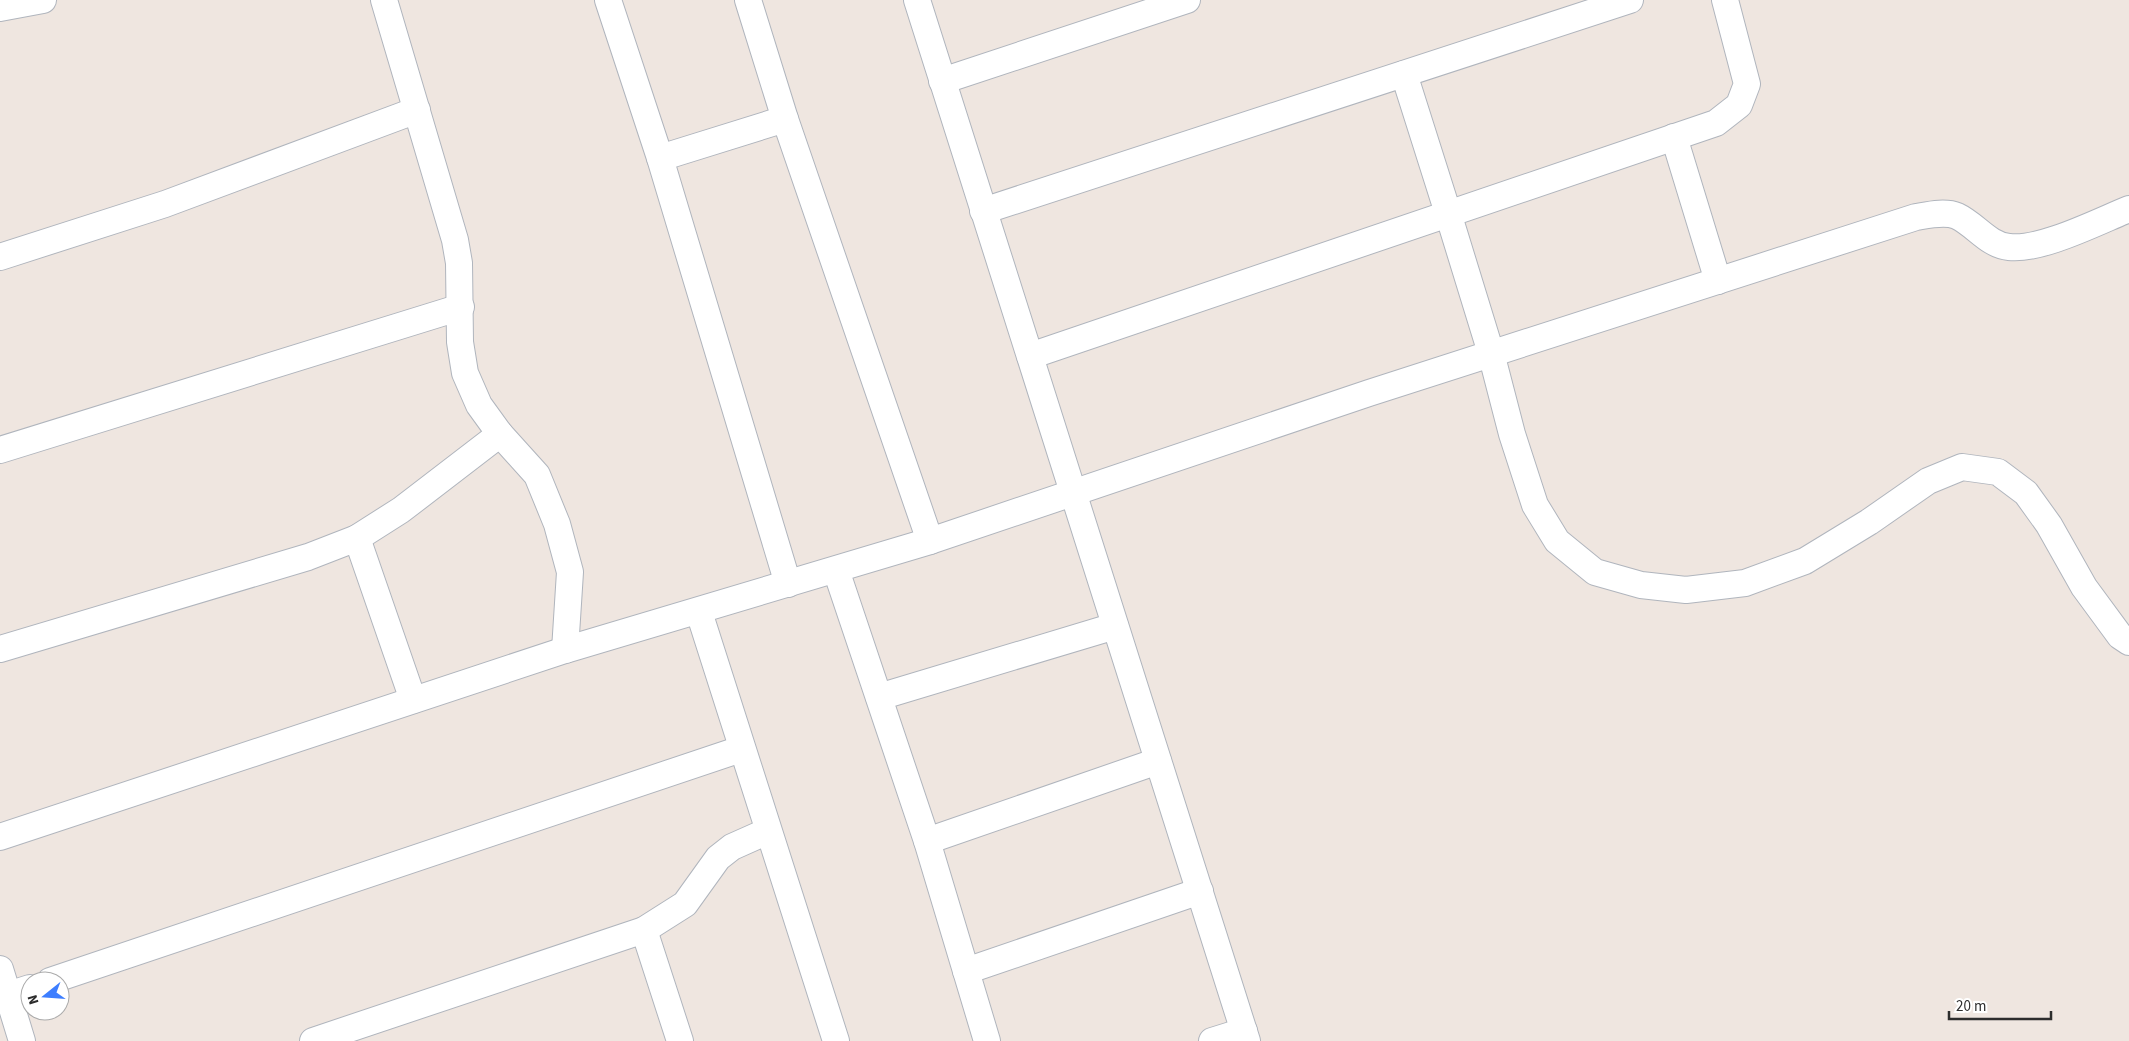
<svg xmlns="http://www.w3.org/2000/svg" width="2129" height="1041" font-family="'Source Sans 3',sans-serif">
<rect width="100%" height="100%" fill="#efe6e0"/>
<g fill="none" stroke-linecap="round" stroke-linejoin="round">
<defs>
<g id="street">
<path d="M384,0L455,240L459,263L460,342L465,373L479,405L500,434L537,475L557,524L570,572L565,650"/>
<path d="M608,0L660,158L788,584"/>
<path d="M748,0L785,119L930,541"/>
<path d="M917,0L1247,1041"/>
<path d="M0,8L43,0"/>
<path d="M1404,74L1448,213L1491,353L1512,434L1535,505L1557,541L1595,572L1641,585L1686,590L1745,583L1805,561L1869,522L1928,481L1962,467L1998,472L2026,493L2049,525L2084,587L2120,636L2129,642"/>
<path d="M942,81L1187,0"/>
<path d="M1674,137L1718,281"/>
<path d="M660,158L785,119"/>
<path d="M983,211L1630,0"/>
<path d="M0,257L165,204L417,110"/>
<path d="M1030,356L1716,123L1739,105L1747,84L1725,0"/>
<path d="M0,450L461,307"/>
<path d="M357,538L413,700"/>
<path d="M836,570L927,841L987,1041"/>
<path d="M699,612L836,1041"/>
<path d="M0,649L308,557L357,538L401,510L500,434"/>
<path d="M879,697L1115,626"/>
<path d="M0,837L565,650L930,541L1369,393L1916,217C1928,215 1945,211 1957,216C1976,225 1988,245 2009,247C2041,251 2099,221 2129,209"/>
<path d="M927,841L1158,761"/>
<path d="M644,930L680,1041"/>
<path d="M0,969L22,1041"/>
<path d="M966,971L1200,891"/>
<path d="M50,981L741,749"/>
<path d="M8,995L30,988"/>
<path d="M313,1041L644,930L685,904L718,858L732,847L768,831"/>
<path d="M1212,1041L1244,1031"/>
</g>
</defs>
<!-- street casing -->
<use href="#street" stroke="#b0b5bd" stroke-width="28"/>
<!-- street -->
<use href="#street" stroke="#fff" stroke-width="26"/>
</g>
<!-- north arrow -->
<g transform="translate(45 996) rotate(253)"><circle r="24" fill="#ffffff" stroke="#ababab"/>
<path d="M0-4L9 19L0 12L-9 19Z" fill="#3d7eff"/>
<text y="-8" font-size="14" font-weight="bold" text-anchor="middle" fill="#2d2d2d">N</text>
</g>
<!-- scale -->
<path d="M1949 1011v8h102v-8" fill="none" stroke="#2d2d2d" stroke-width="2.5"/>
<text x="1956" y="1011" font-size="15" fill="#2d2d2d" stroke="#ffffff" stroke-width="4" paint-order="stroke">20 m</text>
</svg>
